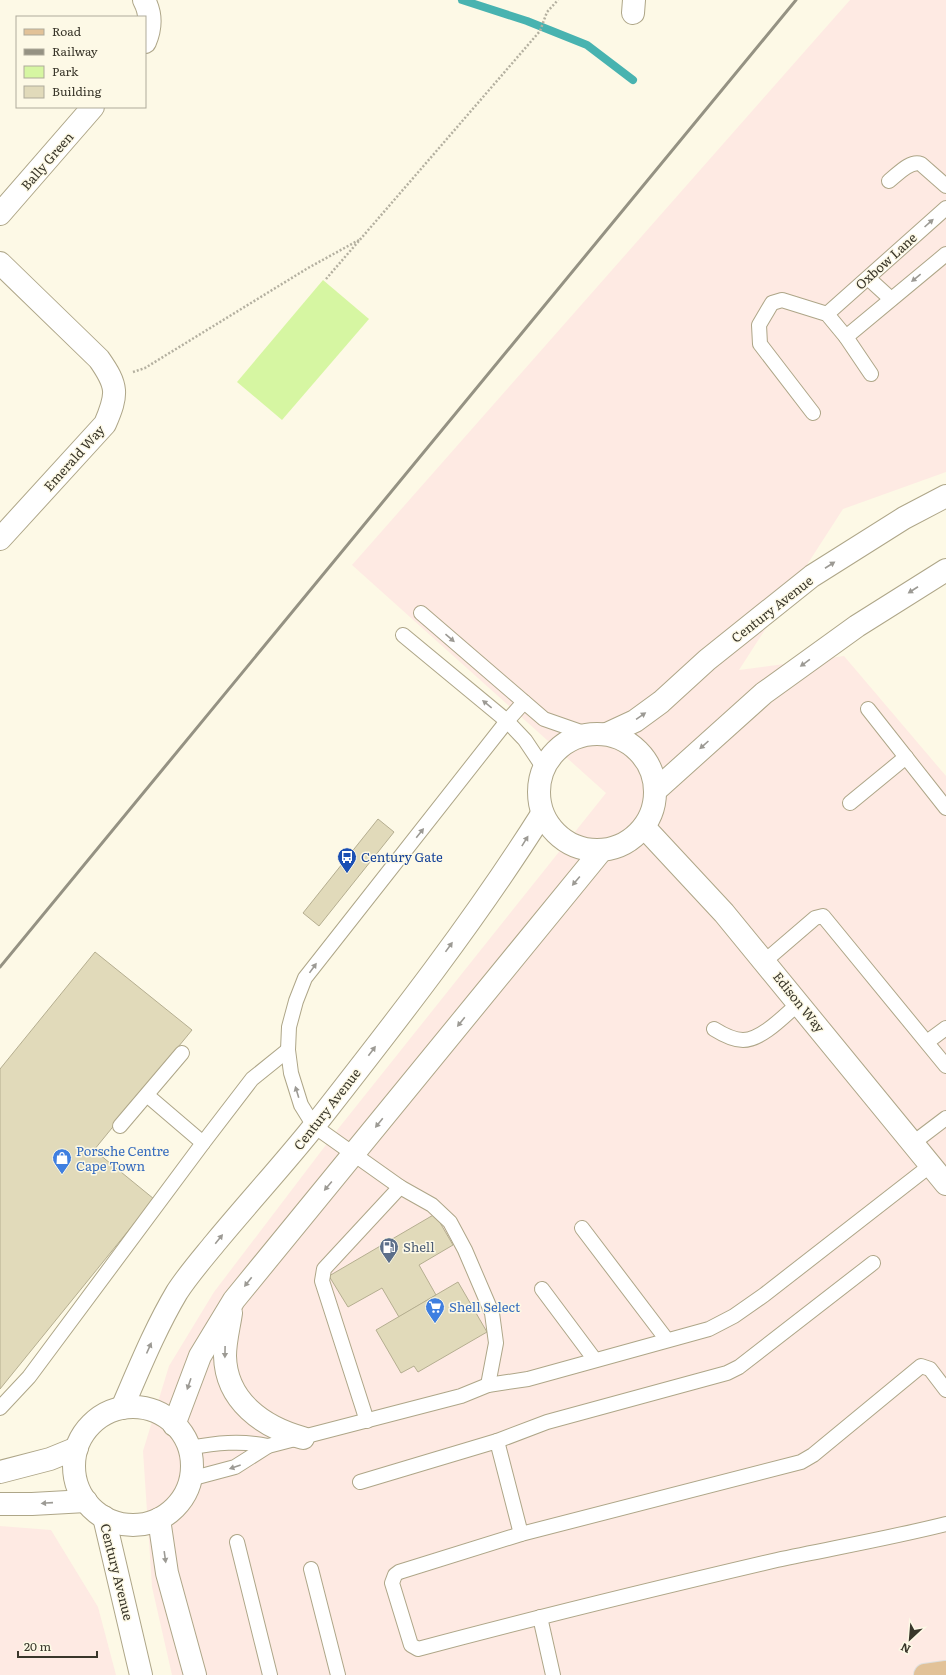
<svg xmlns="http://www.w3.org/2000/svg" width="946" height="1675" font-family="Literata,serif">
<rect width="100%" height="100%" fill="#fdf9e6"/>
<!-- commercial -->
<g fill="#feeae3">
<path d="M850,0H946V472L843,509L739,670L844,656L946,776V1675H172L152,1587L143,1451L169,1366L214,1292L338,1129L606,793L352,565Z"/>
<path d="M0,1526L51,1530L98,1607L116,1675H0Z"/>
</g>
<!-- green -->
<path fill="#d6f6a2" d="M323,280L369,319L282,420L237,382Z"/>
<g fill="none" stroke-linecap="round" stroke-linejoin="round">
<!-- stream -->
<path stroke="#48b3b0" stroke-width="8" d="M462,0L527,21L587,45L633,80"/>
</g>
<!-- building -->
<g fill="#e1daba" stroke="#b5ae90">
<path d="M378,819L394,832L319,926L303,913Z"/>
<path d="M95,952L192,1030L94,1150L154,1199L0,1389V1069Z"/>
<path d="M435,1214L453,1245L419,1265L436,1295L399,1317L382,1288L348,1307L329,1276Z"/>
<path d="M458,1282L487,1332L418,1372L414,1366L401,1373L376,1330Z"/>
</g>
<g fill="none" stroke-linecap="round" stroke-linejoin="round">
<defs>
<g id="service">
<path d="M889,181C898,174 910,160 921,164L946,186"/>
<path d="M868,278L891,299"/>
<path d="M827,314L946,208"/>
<path d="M846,337L946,254"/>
<path d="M813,413L760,344L759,325L772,303L782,300L827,314L846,337L871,374"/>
<path d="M421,613L544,719L587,734"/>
<path d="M403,635L507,721L525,740L543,767"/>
<path d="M868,709L946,808"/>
<path d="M850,803L906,757"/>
<path d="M765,961L815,918L823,916L946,1066"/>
<path d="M714,1029C722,1034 733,1040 743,1040C762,1040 785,1015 799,1003"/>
<path d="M927,1042L946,1028"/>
<path d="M148,1096L203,1143"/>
<path d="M120,1126L182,1053"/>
<path d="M913,1143L946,1118"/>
<path d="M582,1228L667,1340"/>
<path d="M542,1289L595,1360"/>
<path d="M488,1385L496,1343L492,1313L465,1250L450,1222L432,1205L400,1187L314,1126L301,1105L291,1073L288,1050L289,1027L296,1001L305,978L507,721L524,702"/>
<path d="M946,1390L930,1369L921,1366L813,1455L801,1462L521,1534L399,1572L395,1575L392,1583L411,1645L418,1649C538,1617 657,1588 777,1560C833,1548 890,1538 946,1524"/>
<path d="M0,1408L29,1377L203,1143L252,1079L288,1050"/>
<path d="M367,1421L322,1281L324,1269L400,1187"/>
<path d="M497,1441L547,1422L727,1373L739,1367L873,1263"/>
<path d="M189,1448C216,1443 240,1440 268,1446"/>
<path d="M190,1479L235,1467L268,1446L461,1396L488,1385L528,1379L709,1329L734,1316L764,1295L931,1165"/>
<path d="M360,1482L497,1441L521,1534"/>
<path d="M237,1542L270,1675"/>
<path d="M311,1569L338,1675"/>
<path d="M540,1617L553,1675"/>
</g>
<g id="minor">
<path d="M144,0C151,13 151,28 145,42"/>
<path d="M633,13L634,0"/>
<path d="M0,214L93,107"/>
<path d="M0,263L99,359C118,386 118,394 105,424L0,539"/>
<path d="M644,827L724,913L946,1184"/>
</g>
<g id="tertiary">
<circle cx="597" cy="792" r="58"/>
<path d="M607,734L635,721L661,702L707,660L812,576L904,518L946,496"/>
<path d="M656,790L764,693L857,626L946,570"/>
<path d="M231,1313C229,1327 225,1341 225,1356C226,1401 263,1427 303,1438"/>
<circle cx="133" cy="1466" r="59"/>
<path d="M122,1408C139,1369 155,1329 177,1292C188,1275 202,1259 215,1243C248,1203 283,1165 315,1125C394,1024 474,922 542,814"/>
<path d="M174,1425L200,1356L234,1300L601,851"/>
<path d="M0,1472L50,1459L77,1448"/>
<path d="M0,1504H32L86,1501"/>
<path d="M104,1517L141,1675"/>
<path d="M159,1519L167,1573L195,1675"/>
</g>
<path id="primary" d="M925,1675L946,1672"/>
</defs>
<!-- service casing -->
<use href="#service" stroke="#aea688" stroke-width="16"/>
<!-- minor casing -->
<use href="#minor" stroke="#aea688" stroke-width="24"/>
<!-- tertiary casing -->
<use href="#tertiary" stroke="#aea688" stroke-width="24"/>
<!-- primary casing -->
<use href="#primary" stroke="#dfdfdd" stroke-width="24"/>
<!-- path -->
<g stroke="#b4b0a0" stroke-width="2.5" stroke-dasharray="2 2" stroke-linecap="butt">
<path d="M326,279L540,31L547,12L558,0"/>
<path d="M133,372L145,368L308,268L359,240"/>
</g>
<!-- service -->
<use href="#service" stroke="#fff" stroke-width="14"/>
<!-- minor -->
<use href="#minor" stroke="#fff" stroke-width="22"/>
<!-- tertiary -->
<use href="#tertiary" stroke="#fff" stroke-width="22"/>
<!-- primary -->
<use href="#primary" stroke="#e2c298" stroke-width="22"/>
<!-- rail -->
<path stroke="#959283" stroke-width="3" d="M0,967L796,0"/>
</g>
<!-- one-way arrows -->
<defs><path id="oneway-solid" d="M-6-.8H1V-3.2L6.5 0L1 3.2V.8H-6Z"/></defs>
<g fill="#9c9a94">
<use href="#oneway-solid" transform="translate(929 223) rotate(-42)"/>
<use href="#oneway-solid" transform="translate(916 278) rotate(141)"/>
<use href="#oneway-solid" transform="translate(830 565) rotate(-33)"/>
<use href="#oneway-solid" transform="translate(913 590) rotate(147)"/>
<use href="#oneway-solid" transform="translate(450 638) rotate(41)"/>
<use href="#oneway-solid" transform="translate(805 663) rotate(144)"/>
<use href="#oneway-solid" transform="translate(487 704) rotate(-141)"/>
<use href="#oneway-solid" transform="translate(641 716) rotate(-35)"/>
<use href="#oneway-solid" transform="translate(704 745) rotate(138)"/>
<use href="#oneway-solid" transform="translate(420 833) rotate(-51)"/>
<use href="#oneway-solid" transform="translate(525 841) rotate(-58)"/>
<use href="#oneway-solid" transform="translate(576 881) rotate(130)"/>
<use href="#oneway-solid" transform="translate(449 947) rotate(-54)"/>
<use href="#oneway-solid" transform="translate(313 968) rotate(-54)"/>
<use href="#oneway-solid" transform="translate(461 1022) rotate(129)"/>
<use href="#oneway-solid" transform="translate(372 1051) rotate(-53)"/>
<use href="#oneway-solid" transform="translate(297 1092) rotate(-107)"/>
<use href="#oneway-solid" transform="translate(379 1123) rotate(129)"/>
<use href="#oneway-solid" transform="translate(328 1186) rotate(130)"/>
<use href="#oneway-solid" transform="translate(219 1239) rotate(-51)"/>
<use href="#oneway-solid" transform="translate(248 1282) rotate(128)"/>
<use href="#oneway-solid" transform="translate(149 1348) rotate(-66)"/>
<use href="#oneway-solid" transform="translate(225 1352) rotate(91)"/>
<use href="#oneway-solid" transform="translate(189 1384) rotate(109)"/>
<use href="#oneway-solid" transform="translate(235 1467) rotate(161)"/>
<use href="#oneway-solid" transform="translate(47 1503) rotate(176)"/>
<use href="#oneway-solid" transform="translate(165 1557) rotate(82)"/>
</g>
<!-- icons -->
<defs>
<symbol id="bus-pin" viewBox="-11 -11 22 30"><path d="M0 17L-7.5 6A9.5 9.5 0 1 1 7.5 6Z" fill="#1a4fb4" stroke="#fdf9e6"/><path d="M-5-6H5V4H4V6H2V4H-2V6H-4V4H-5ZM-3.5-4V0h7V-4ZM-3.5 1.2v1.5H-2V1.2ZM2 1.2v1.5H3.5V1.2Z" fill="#fff"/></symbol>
<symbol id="shop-pin" viewBox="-11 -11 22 30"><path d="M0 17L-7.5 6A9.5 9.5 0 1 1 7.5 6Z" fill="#3f7fe0" stroke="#fdf9e6"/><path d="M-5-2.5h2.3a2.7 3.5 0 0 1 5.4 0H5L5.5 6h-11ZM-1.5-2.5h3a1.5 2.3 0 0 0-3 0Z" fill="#fff"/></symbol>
<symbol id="fuel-pin" viewBox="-11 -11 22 30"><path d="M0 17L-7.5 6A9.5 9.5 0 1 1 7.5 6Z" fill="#5c6f8a" stroke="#fdf9e6"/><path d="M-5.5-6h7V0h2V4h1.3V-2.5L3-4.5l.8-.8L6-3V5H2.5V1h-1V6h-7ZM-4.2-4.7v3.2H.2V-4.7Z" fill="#fff"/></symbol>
<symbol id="supermarket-pin" viewBox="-11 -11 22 30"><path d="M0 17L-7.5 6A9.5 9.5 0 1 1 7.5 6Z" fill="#3f7fe0" stroke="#fdf9e6"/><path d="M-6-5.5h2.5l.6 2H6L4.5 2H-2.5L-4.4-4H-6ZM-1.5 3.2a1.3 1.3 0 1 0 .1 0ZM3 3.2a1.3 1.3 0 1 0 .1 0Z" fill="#fff"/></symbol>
</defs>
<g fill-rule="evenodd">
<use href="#bus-pin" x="336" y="846" width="22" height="30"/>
<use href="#shop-pin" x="51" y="1147" width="22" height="30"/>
<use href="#fuel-pin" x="378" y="1236" width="22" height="30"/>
<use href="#supermarket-pin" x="424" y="1296" width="22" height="30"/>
</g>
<g text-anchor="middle" stroke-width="3" stroke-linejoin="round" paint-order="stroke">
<!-- street labels -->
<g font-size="13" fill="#39362a" stroke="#fdf9e6">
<text transform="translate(47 161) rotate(-49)" y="5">Bally Green</text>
<text transform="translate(886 261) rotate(-42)" y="5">Oxbow Lane</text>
<text transform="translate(74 458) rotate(-48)" y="5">Emerald Way</text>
<text transform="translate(772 609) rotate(-38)" y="5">Century Avenue</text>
<text transform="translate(799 1002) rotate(51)" y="5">Edison Way</text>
<text transform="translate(327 1109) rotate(-52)" y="5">Century Avenue</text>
<text transform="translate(117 1572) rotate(76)" y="5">Century Avenue</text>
</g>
<!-- transit labels -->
<g font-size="13" fill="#164399" stroke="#fdf9e6" text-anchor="start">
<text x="361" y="862">Century Gate</text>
</g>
<!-- shop labels -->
<g font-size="13" fill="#366cbe" stroke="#fdf9e6" text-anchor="start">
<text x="76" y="1156">Porsche Centre<tspan x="76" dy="15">Cape Town</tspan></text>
<text x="449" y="1312">Shell Select</text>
</g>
<!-- service labels -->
<g font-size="13" fill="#4e5e75" stroke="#fdf9e6" text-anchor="start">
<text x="403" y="1252">Shell</text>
</g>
</g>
<!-- legend -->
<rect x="16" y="16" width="130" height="92" fill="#fdf9e6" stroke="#afab9b"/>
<rect x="24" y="29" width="20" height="6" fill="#e2c298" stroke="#afab9b"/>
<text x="52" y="36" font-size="12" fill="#39362a">Road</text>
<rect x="24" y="49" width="20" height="6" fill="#959283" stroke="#afab9b"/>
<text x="52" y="56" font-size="12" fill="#39362a">Railway</text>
<rect x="24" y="66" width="20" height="12" fill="#d6f6a2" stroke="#afab9b"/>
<text x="52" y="76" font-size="12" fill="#39362a">Park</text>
<rect x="24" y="86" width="20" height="12" fill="#e1daba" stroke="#afab9b"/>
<text x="52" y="96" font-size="12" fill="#39362a">Building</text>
<!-- north arrow -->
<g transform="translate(910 1639) rotate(206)" stroke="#fdf9e6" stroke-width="3" paint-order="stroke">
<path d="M0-3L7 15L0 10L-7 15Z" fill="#39362a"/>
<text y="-6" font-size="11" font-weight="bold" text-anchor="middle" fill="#39362a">N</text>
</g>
<!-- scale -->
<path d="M18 1651v6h79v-6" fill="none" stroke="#39362a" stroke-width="2"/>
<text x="24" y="1651" font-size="12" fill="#39362a" stroke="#fdf9e6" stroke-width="3" paint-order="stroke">20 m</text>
</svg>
